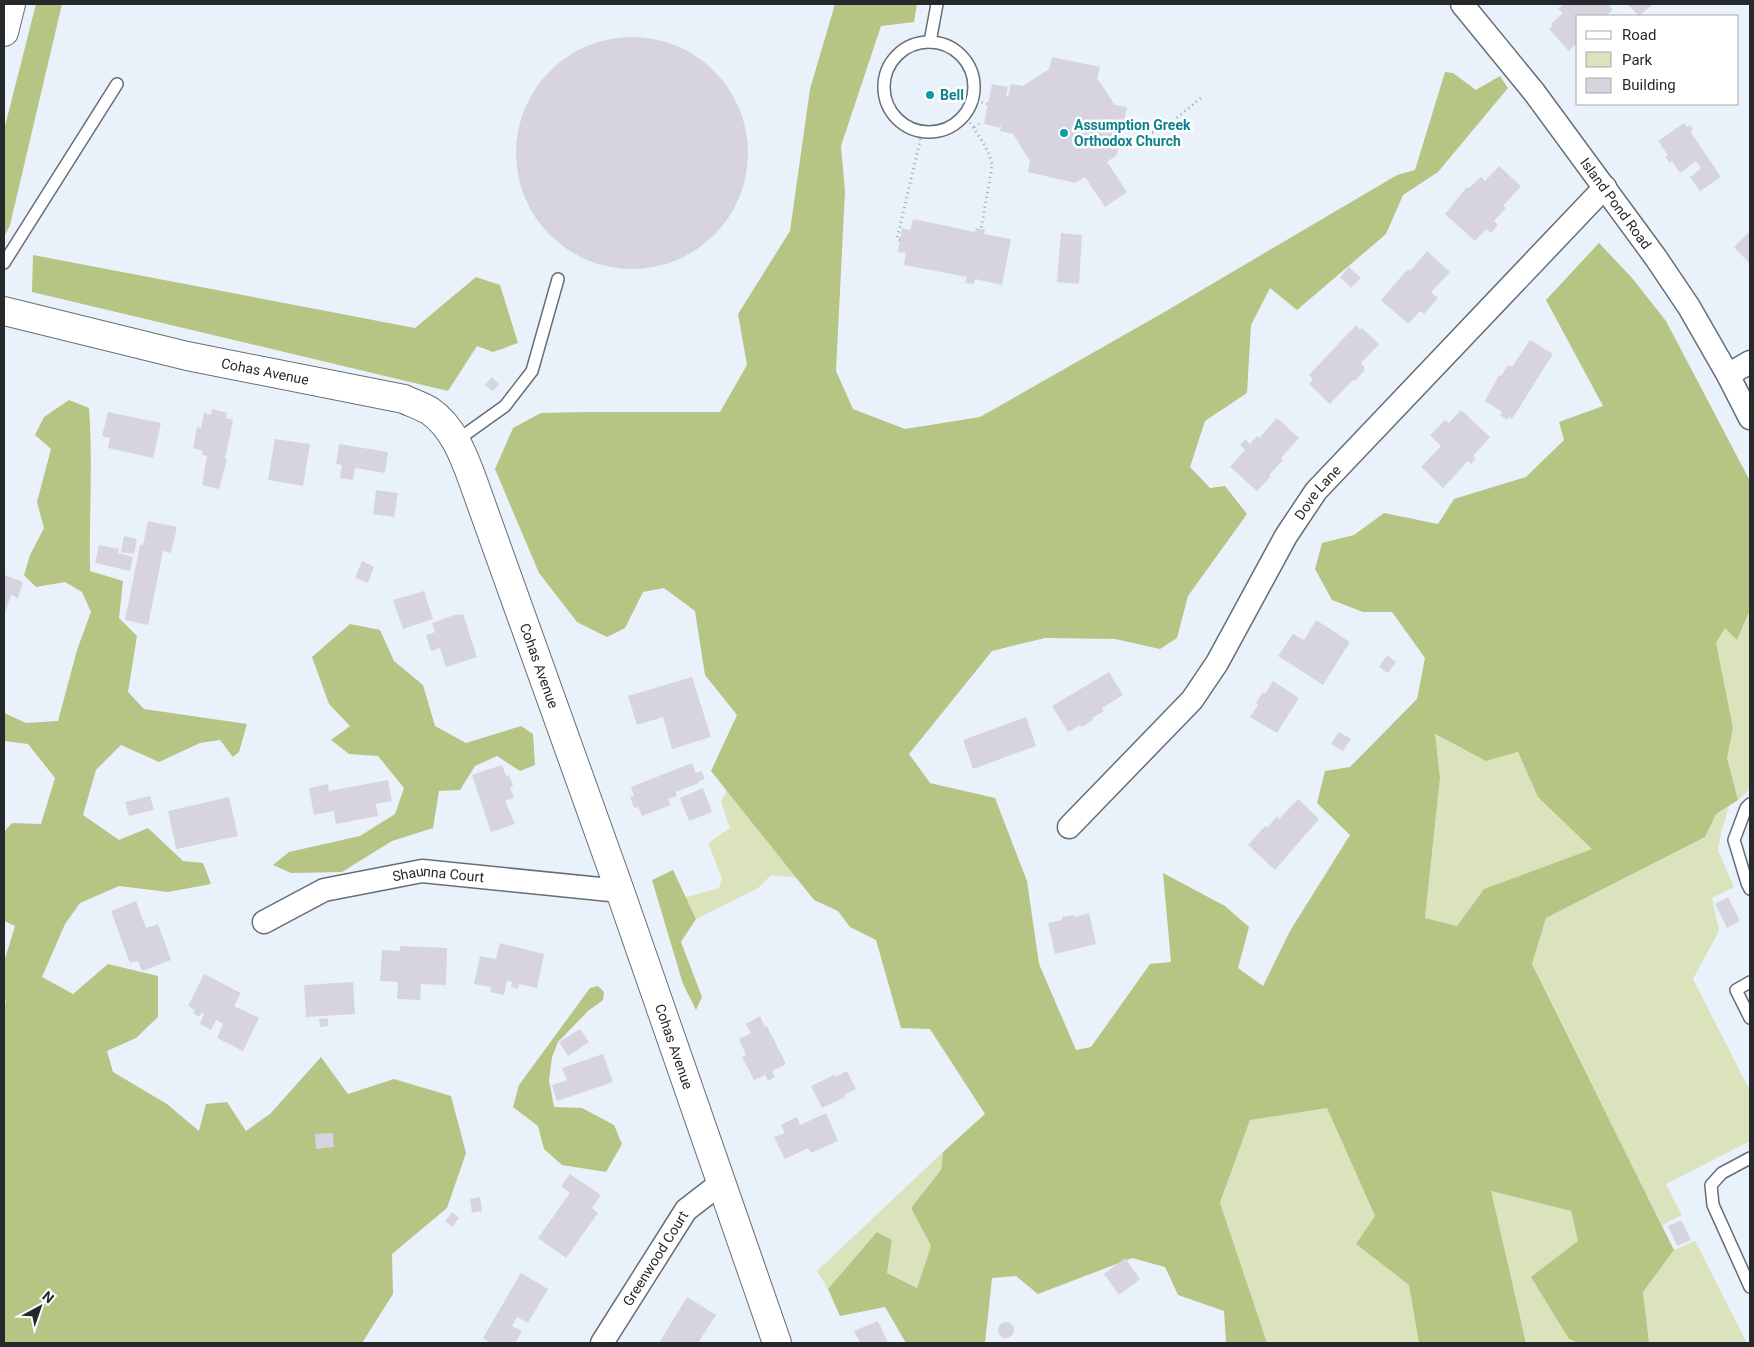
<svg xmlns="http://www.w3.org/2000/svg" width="1754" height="1347" font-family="Roboto,sans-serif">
<rect width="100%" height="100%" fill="#e9f2fb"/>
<!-- green -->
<g fill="#dae3bb">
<path d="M1750,610V789L1738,800L1727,758L1733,728L1716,643L1725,627L1737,640Z"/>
<path d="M1434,734L1486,761L1518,752L1538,797L1593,849L1484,889L1457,926L1425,918L1440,778Z"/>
<path d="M727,790L797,878L771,875L758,888L696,919L686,897L719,888L722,878L708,843L730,828L721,802Z"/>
<path d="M1729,806L1721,833L1718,851L1734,887L1712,898L1719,931L1693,979L1750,1091V1141L1666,1184L1682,1215L1662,1225L1532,964L1546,918L1705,837L1716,814Z"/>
<path d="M1327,1108L1375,1216L1356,1244L1409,1285L1419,1343H1267L1220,1204L1250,1120Z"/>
<path d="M943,1152L941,1170L911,1208L931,1246L917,1288L887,1273L892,1240L878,1232L828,1289L817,1271Z"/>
<path d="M1490,1191L1571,1211L1578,1241L1569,1339L1579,1343H1526Z"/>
<path d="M1695,1241L1747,1343H1649L1643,1292L1674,1250Z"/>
</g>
<!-- forest -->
<g fill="#b6c484" fill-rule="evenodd">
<path d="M36,4H62L10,225L4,237V130Z"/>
<path d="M835,4H917L914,22L881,26L841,146L845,191L836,371L853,409L905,429L980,417L1161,314L1397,175L1415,170L1445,72L1453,73L1476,90L1500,76L1508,88L1438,172L1403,195L1386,234L1297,310L1270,288L1251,325L1247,393L1205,421L1190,467L1210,488L1225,486L1247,514L1188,596L1177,638L1160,649L1115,639L1045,638L992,651L909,754L930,783L995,798L1027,881L1039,964L1076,1050L1091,1047L1150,964L1171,962L1163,873L1225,906L1249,927L1238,968L1263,986L1290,931L1350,835L1317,803L1325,771L1350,767L1417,699L1425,658L1392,612H1363L1332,600L1315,569L1322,543L1354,535L1384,513L1438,524L1454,499L1526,477L1564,440L1559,422L1603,406L1546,300L1599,243L1632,278L1666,321L1750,481V610L1737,640L1725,628L1716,643L1733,728L1727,758L1738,800L1716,814L1705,837L1546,918L1532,964L1674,1250L1643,1292L1649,1343H1579L1569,1339L1531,1277L1578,1241L1571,1211L1491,1191L1526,1343H1419L1409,1285L1356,1244L1375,1216L1327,1108L1250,1120L1220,1203L1267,1343H1226L1224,1311L1178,1295L1165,1267L1132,1258L1038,1294L1016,1276L992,1278L985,1343H906L885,1307L840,1316L828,1289L877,1232L892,1240L887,1273L917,1288L931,1246L911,1208L941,1170L943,1152L985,1114L930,1029L901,1028L876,940L850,927L838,911L814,900L711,771L737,715L705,675L695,611L664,588L643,592L625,628L607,637L577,622L539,573L495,469L513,428L541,413L587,412H720L747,365L738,314L790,231L810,89ZM1435,734L1486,761L1518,752L1538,797L1592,849L1484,889L1457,926L1425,918L1440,778Z"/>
<path d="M33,255L415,328L476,277L500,285L518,343L493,352L477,346L448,391L32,292Z"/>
<path d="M69,400L89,408C93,462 89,516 90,571L123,581L119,618L137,636L128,692L144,709L247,724L239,752L233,757L220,740L200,743L159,762L121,745L96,770L83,815L119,840L148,828L183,861L203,863L211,884L168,892L119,886L80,903L65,924L42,977L73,994L108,964L158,976V1017L136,1038L107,1051L113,1072L167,1104L199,1131L206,1104L227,1102L246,1131L270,1114L321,1057L348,1094L394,1079L451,1096L466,1153L447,1208L392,1254L393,1294L362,1343H4V1004L6,1002L4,997V962L15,926L4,921V832L12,823L41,824L55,778L28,744L4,741V713L26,723L58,721L77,650L91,612L82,592L65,582L36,587L24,575L30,555L44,528L37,502L51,449L35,435L44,417Z"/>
<path d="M350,624L380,630L394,661L423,685L435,726L466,743L521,726L533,734L535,765L520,771L497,756L475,766L460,790L439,791L433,828L392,841L342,872L291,873L273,865L289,852L360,836L395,814L404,788L378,756L349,754L331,740L350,726L329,704L312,657Z"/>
<path d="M673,870L696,919L681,942L702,997L696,1010L683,984L652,880Z"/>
<path d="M598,986L604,992L603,1000L588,1011L558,1042L552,1057L549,1080L554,1107L582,1108L614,1125L622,1144L606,1172L562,1165L544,1149L538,1126L513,1107L519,1085L590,988Z"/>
</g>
<!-- building -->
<g fill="#d7d4df">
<path d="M1564,4H1612L1609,6L1613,10L1606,16H1578V42L1569,51L1549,29L1553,25L1551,24L1563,13L1558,9Z"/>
<path d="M1627,4H1653L1639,16Z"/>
<circle cx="632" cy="153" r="116"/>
<path d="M1052,57L1100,67L1097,78L1115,105L1127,107L1117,155L1107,162L1127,192L1105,207L1085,177L1075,183L1028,172L1030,161L1013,134L1000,131L1003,119L1000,128L984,124L992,84L1008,87L1006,96L1008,97L1011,84L1023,86L1049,69Z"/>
<path d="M1684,123L1687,127L1690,125L1693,129L1690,131L1721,177L1700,191L1690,177L1701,168L1696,161L1680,173L1672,161L1670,163L1665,157L1668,155L1658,141Z"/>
<path d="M1499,166L1521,186L1503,206L1506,208L1494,221L1498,225L1491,233L1486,229L1475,241L1445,214L1467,187L1469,188L1481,177L1485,181Z"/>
<path d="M913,219L975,232L976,228L985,230L984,234L1011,239L1002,285L975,279L974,284L965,283L967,277L904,265L906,253L898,252L902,228L910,230Z"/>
<path d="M1750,231V264L1734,247Z"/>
<path d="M1061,233L1082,235L1079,284L1057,282Z"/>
<path d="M1427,251L1450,272L1431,292L1438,298L1424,314L1420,311L1408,324L1381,300L1408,269L1410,271Z"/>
<path d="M1349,267L1361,278L1351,288L1340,277Z"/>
<path d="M1356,325L1360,330L1362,328L1379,344L1361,363L1364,367V371L1356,380L1352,381L1330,404L1309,384L1313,379L1309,375Z"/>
<path d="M1530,340L1553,354L1512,419L1509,417L1507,420L1500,415L1502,412L1485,401L1499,375L1501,376L1508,365L1512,367Z"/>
<path d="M492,377L499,384L493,391L485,385Z"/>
<path d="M212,409L227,413L226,418L233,420L225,459H227L219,489L202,485L207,456L202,455L203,451L193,448L197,427L201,428L204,413L211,415Z"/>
<path d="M1461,410L1490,437L1473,456L1476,459L1471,464L1468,461L1443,488L1421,467L1441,446L1430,435L1445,420L1449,423Z"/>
<path d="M108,412L161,423L153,458L108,448L110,438L102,436Z"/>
<path d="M1277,418L1299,438L1281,458L1283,460L1269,475L1271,476L1257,491L1230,467L1245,450L1240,445L1245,439L1250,444L1257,436L1259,438Z"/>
<path d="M275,439L310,444L303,486L268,480Z"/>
<path d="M339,444L388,452L385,473L355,468L353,480L340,478L342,465L336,464Z"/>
<path d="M376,490L398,493L394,517L373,514Z"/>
<path d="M148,521L177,527L171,553L163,551L148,625L125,620L140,545H143Z"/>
<path d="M124,536L137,539L134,554L121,552Z"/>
<path d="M99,545L119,549L118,553L133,557L130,571L95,563Z"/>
<path d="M362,561L374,567L368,583L355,578Z"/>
<path d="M4,575L23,582L18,598L11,595L4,616Z"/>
<path d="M424,591L433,619L403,629L393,600Z"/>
<path d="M457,614L458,615L463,614L477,657L446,667L440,648L431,651L426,635L435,632L432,623Z"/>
<path d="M1316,620L1350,642L1323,685L1278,656L1293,634L1304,640Z"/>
<path d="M1387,655L1396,662L1388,673L1379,667Z"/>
<path d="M1109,672L1123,695L1102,708L1104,711L1092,718L1093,720L1082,727L1080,725L1068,732L1052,706Z"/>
<path d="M692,677L711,737L672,749L663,717L637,725L628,696Z"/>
<path d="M1273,681L1299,698L1277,733L1250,717L1258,705L1256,703L1263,692L1265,694Z"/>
<path d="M1026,717L1036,746L973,769L963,740Z"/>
<path d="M1339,732L1351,739L1343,751L1331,744Z"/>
<path d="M692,763L696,773L701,771L705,779L699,781V783L676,792L677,796L668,799L671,805L642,816L638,807L634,808L630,797L634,796L631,787Z"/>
<path d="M502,765L506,776L509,775L513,786L510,788L514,798L505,801L515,824L491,832L472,775Z"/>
<path d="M388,780L392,801L376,804L378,816L336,824L334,811L314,815L309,788L328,784L329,791Z"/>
<path d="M703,788L712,812L689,821L680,798Z"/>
<path d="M150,796L154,810L129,816L125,802Z"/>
<path d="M229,797L238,836L176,849L168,811Z"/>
<path d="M1298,799L1319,819L1275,870L1248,845L1265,826L1267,828L1277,816L1279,819Z"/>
<path d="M1728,897L1740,921L1727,928L1715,904Z"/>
<path d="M136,901L146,928L158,924L171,960L142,971L138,961L130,963L111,911Z"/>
<path d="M1089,913L1096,944L1055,954L1048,923L1062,920V917L1074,915L1075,917Z"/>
<path d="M500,943L544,954L537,988L519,984L518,989L511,987L512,982L507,981L504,995L490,992L491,987L474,984L480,956L496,959Z"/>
<path d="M400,946L447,948L446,985L421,984L420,1000L397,999L398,982L380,981L382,950L400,951Z"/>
<path d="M204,974L241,993L234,1006L259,1018L243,1051L217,1038L223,1024L216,1020L211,1030L200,1024L204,1014L201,1013L199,1017L193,1013L195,1010L188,1006Z"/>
<path d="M353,982L355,1014L306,1017L304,985Z"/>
<path d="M760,1016L765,1027L767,1026L786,1064L772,1071L775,1077L768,1081L765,1075L754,1080L742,1057L746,1055L739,1039L751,1033L746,1024Z"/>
<path d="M328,1018V1026L320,1027L319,1019Z"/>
<path d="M580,1029L589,1042L568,1056L559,1042Z"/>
<path d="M603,1054L613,1082L557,1101L552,1085L567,1080L562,1068Z"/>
<path d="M847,1071L856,1089L844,1095L845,1097L822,1108L811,1086L834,1075L835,1077Z"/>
<path d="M826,1113L838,1141L811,1153L808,1148L785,1159L774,1137L785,1133L781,1125L797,1117L800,1125Z"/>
<path d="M333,1133L334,1147L316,1149L315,1134Z"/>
<path d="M570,1174L601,1195L592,1208L598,1213L566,1258L538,1238L570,1193L561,1186Z"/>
<path d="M480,1197L482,1211L472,1213L470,1199Z"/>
<path d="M452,1212L459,1218L452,1227L445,1221Z"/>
<path d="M1681,1220L1691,1240L1677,1246L1668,1226Z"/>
<path d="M1125,1258L1140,1279L1119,1295L1104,1274Z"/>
<path d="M521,1273L548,1289L528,1323L517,1317L512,1326L522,1331L515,1343H491L483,1338Z"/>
<path d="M687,1297L716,1315L698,1343H659Z"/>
<path d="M878,1321L888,1343H860L854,1331Z"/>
<circle cx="1006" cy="1330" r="8"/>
</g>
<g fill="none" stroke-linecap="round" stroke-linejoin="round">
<defs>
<g id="lane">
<circle cx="929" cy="87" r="45"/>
<path d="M930,42L937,4"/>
<path d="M4,263L117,84"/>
<path d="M456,441L505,406L532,371L558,279"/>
<path d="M1750,804L1746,808L1734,840L1747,883L1750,889"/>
<path d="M1750,982L1736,990L1750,1018"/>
<path d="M1750,1158L1722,1173L1711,1185L1713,1205L1750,1287"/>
</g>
<g id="street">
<path id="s1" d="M1462,4L1534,92L1656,258L1689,307L1728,375L1750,418"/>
<path d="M1728,375L1750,362"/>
<path id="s2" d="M1069,827L1192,700L1217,663L1286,536L1316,491L1605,187"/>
<path id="s3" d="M264,922L324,890L422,871L620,891"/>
<path id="s4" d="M602,1343L686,1210L721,1183"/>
</g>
<g id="secondary">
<path d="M4,32L11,4"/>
<path id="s5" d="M4,311L187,356L404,399C412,403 422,406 430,411C453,427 464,456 473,481L620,891L777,1343"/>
</g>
</defs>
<!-- lane casing -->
<use href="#lane" stroke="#676e76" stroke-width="14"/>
<!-- street casing -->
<use href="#street" stroke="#676e76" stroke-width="25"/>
<!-- secondary casing -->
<use href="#secondary" stroke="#676e76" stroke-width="30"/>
<!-- path -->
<g stroke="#9fa5ac" stroke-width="3" stroke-dasharray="1 4" stroke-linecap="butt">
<path d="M972,100L988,104"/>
<path d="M964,115C974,128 991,151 992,167L981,229"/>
<path d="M1173,121L1202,97"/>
<path d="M1123,125L1155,133"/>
<path d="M974,127L979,124"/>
<path d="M900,240L897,239L922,132"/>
</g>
<!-- lane -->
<use href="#lane" stroke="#fff" stroke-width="11"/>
<!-- street -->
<use href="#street" stroke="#fff" stroke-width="22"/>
<!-- secondary -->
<use href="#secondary" stroke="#fff" stroke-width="28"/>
</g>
<!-- markers -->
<g fill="#0f9aa8" stroke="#fff" stroke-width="2">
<circle cx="930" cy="95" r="5"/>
<circle cx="1064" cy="133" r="5"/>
</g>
<g text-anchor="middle" stroke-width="5" stroke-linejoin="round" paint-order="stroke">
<!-- culture labels -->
<g font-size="14" font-weight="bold" fill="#0d838f" stroke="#fff" text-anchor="start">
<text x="940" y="100">Bell</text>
<text x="1074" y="130">Assumption Greek<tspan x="1074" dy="16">Orthodox Church</tspan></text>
</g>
<!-- street labels -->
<g font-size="14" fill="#26292c" stroke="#fff">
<text dy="5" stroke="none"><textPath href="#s1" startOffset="252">Island Pond Road</textPath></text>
<text dy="5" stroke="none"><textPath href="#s5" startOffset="268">Cohas Avenue</textPath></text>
<text dy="5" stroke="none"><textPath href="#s2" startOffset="420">Dove Lane</textPath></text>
<text dy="5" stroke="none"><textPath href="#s5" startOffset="718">Cohas Avenue</textPath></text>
<text dy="5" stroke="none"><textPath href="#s3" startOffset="184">Shaunna Court</textPath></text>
<text dy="5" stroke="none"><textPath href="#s5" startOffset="1122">Cohas Avenue</textPath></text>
<text dy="5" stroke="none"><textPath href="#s4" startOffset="100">Greenwood Court</textPath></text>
</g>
</g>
<!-- border -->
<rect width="1754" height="1347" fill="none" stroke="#26292c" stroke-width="10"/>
<!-- legend -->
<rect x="1576" y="15" width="162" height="90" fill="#ffffff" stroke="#a8a9ab"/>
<rect x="1586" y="31" width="25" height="8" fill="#ffffff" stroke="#a8a9ab"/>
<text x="1622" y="40" font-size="15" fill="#26292c">Road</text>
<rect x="1586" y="52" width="25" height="15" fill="#dae3bb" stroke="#a8a9ab"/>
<text x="1622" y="65" font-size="15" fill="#26292c">Park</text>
<rect x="1586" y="78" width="25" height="15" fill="#d7d4df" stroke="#a8a9ab"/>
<text x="1622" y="90" font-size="15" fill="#26292c">Building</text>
<!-- north arrow -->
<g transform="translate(40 1307) rotate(40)" stroke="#ffffff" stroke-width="4" paint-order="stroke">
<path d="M0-4L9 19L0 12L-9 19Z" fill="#26292c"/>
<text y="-8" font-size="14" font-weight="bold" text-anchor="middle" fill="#26292c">N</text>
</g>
</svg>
